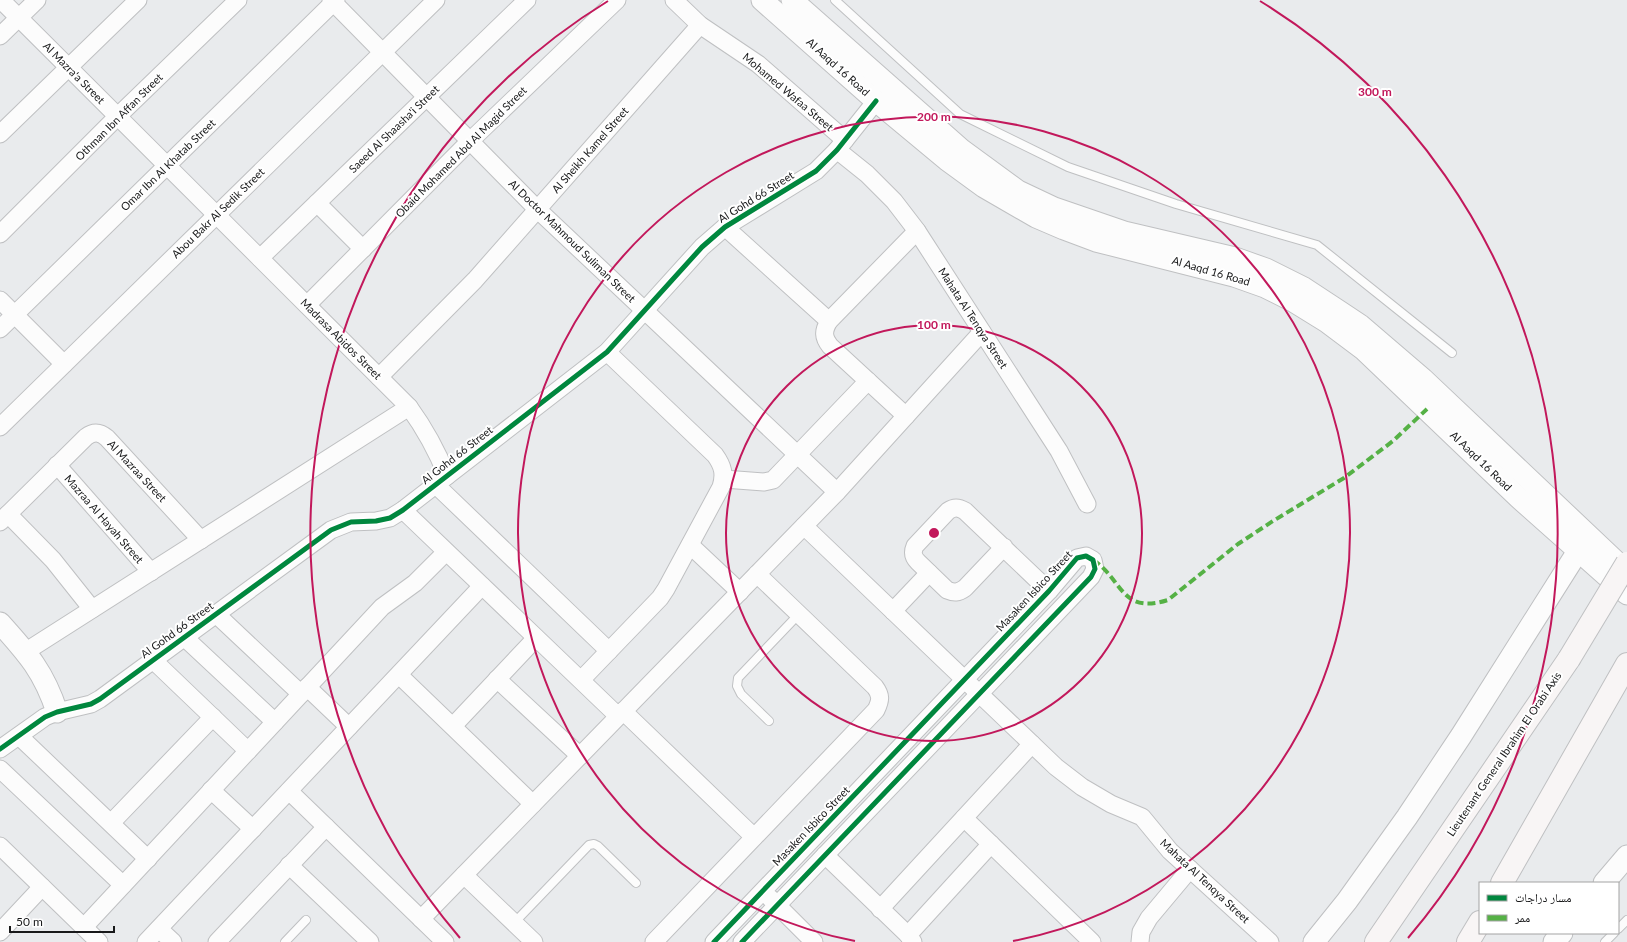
<svg xmlns="http://www.w3.org/2000/svg" width="1627" height="942" font-family="Lato,'Noto Naskh Arabic',sans-serif">
<rect width="100%" height="100%" fill="#e9ebed"/>
<g fill="none" stroke-linecap="round" stroke-linejoin="round">
<defs>
<g id="service">
<path d="M835,0L960,114L1068,167L1176,204L1317,245L1452,353"/>
<path d="M769,721L741,694L737,686L738,678L799,614"/>
<path d="M514,923L589,845L594,844L598,846L636,883"/>
<path d="M1618,929L1627,920"/>
<path d="M285,942L306,920"/>
<path d="M1605,942L1614,933"/>
</g>
<g id="minor">
<path d="M1,0L409,407C425,429 437,451 447,476"/>
<path d="M331,0L537,209L837,492"/>
<path d="M674,0L700,25L758,64L845,140"/>
<path d="M0,36L37,0"/>
<path d="M0,134L138,0"/>
<path d="M837,150L867,174L894,201L917,231L1059,451L1087,504"/>
<path d="M317,203L363,249"/>
<path d="M725,227L829,321"/>
<path d="M0,234L118,116L238,0"/>
<path d="M260,258L527,0"/>
<path d="M0,300L64,364"/>
<path d="M307,305L470,141L617,0"/>
<path d="M0,329L336,0"/>
<path d="M379,377L475,280L700,25"/>
<path d="M906,416L830,346C823,337 823,331 829,321L917,231"/>
<path d="M0,427L436,0"/>
<path d="M57,465L151,572"/>
<path d="M724,479L764,482L773,480L868,381"/>
<path d="M436,485L609,651"/>
<path d="M403,510L618,716"/>
<path d="M8,514L53,560L92,609"/>
<path d="M0,522L86,437C94,431 100,432 107,438L201,540"/>
<path d="M804,526L1056,767L1082,787L1111,804L1142,817L1170,851L1270,942"/>
<path d="M690,545L740,592"/>
<path d="M1004,547L965,588C958,593 954,593 947,590L918,562C913,557 912,553 915,546L948,511C954,507 958,507 965,511L1049,591"/>
<path d="M893,611L929,573"/>
<path d="M216,614L301,694"/>
<path d="M184,637L275,722"/>
<path d="M25,652L409,407"/>
<path d="M153,660L248,751"/>
<path d="M399,675L533,804"/>
<path d="M497,679L580,756"/>
<path d="M581,680L660,598L666,589L721,487C725,474 723,466 715,455L607,352"/>
<path d="M307,687L349,727"/>
<path d="M623,711L754,837"/>
<path d="M453,726L536,638"/>
<path d="M19,736L148,859"/>
<path d="M0,749L45,717L57,712L91,704L100,699L331,530L351,522L376,521L390,518L403,510L607,352L702,247L725,227L816,171L837,150L876,101"/>
<path d="M0,769L123,885"/>
<path d="M211,790L253,829"/>
<path d="M289,791L445,942"/>
<path d="M964,818L1092,942"/>
<path d="M111,823L213,717"/>
<path d="M0,846L99,942"/>
<path d="M825,855L908,935L913,942"/>
<path d="M289,865L370,942"/>
<path d="M464,875L534,942"/>
<path d="M770,898L814,942"/>
<path d="M880,909L1032,744"/>
<path d="M421,919L837,492L982,332"/>
<path d="M84,927L382,607L415,583L446,552"/>
<path d="M159,929L173,942"/>
<path d="M0,932L42,887"/>
<path d="M908,935L991,844"/>
<path d="M146,942L482,586"/>
<path d="M217,942L326,827"/>
<path d="M654,942L876,710C881,700 881,695 875,687L757,574"/>
<path d="M714,942L1049,591L1077,558L1086,556L1093,560L1095,569L1091,577L742,942"/>
<path d="M1140,942L1141,932L1149,918L1190,869"/>
</g>
<g id="tertiary">
<path d="M762,0L876,101L947,160L984,187L1036,217L1064,229L1096,241L1234,276L1265,287L1293,301L1327,322L1363,349L1519,498L1627,594"/>
<path d="M792,0L962,150L1018,191L1054,208L1124,232L1235,258L1266,269L1304,288L1339,311L1360,325L1423,379L1627,572"/>
<path d="M0,623C28,654 44,672 57,712"/>
<path d="M1604,883L1627,856"/>
<path d="M1314,942L1347,901L1407,817L1461,736L1585,540"/>
<path d="M1554,942L1562,933"/>
</g>
<g id="secondary">
<path d="M1502,883L1627,664"/>
<path d="M1376,942L1569,659"/>
<path d="M1468,942L1480,922"/>
</g>
</defs>
<!-- service casing -->
<use href="#service" stroke="#bfc0c2" stroke-width="10"/>
<!-- minor casing -->
<use href="#minor" stroke="#bfc0c2" stroke-width="19"/>
<!-- tertiary casing -->
<use href="#tertiary" stroke="#bfc0c2" stroke-width="23"/>
<!-- secondary casing -->
<use href="#secondary" stroke="#bfc0c2" stroke-width="24"/>
<!-- service -->
<use href="#service" stroke="#fcfcfc" stroke-width="8"/>
<!-- minor -->
<use href="#minor" stroke="#fcfcfc" stroke-width="17"/>
<!-- tertiary -->
<use href="#tertiary" stroke="#fcfcfc" stroke-width="21"/>
<!-- secondary -->
<use href="#secondary" stroke="#f8f5f5" stroke-width="22"/>
<defs>
<path id="secondary-bridge" d="M1569,659L1627,563"/>
</defs>
<!-- secondary-bridge casing -->
<use href="#secondary-bridge" stroke="#bfc0c2" stroke-width="24" stroke-linecap="butt"/>
<!-- secondary-bridge -->
<use href="#secondary-bridge" stroke="#f8f5f5" stroke-width="22"/>
<!-- quiet -->
<path stroke="#55b145" stroke-width="4" stroke-dasharray="8 4" stroke-linecap="butt" d="M1093,560C1123,579 1120,615 1168,600L1238,544L1273,521L1344,478L1393,441L1427,409"/>
<defs>
<g id="cycleway">
<path d="M0,749L45,717L57,712L91,704L100,699L331,530L351,522L376,521L390,518L403,510L607,352L702,247L725,227L816,171L837,150L876,101"/>
<path d="M714,942L1049,591L1077,558L1086,556L1093,560L1095,569L1091,577L742,942"/>
</g>
</defs>
<!-- cycleway casing -->
<use href="#cycleway" stroke="#fff" stroke-width="8"/>
<!-- cycleway -->
<use href="#cycleway" stroke="#00873e" stroke-width="5"/>
</g>
<!-- distance rings -->
<g fill="none" stroke="#c2185b" stroke-width="2">
<circle cx="934" cy="533" r="208"/>
<path d="M855 941A416 416 0 1 1 1013 941"/>
<path d="M460 938A624 624 0 0 1 608 1M1260 1A624 624 0 0 1 1408 938"/>
</g>
<g text-anchor="middle" stroke-width="4" stroke-linejoin="round" paint-order="stroke">
<!-- street labels -->
<g font-size="11" fill="#18191a" stroke="#fff">
<text transform="translate(838 67) rotate(42)" y="4">Al Aaqd 16 Road</text>
<text transform="translate(74 73) rotate(45)" y="4">Al Mazra'a Street</text>
<text transform="translate(788 92) rotate(40)" y="4">Mohamed Wafaa Street</text>
<text transform="translate(119 117) rotate(-45)" y="4">Othman Ibn Affan Street</text>
<text transform="translate(394 129) rotate(-44)" y="4">Saeed Al Shaasha'i Street</text>
<text transform="translate(590 150) rotate(-49)" y="4">Al Sheikh Kamel Street</text>
<text transform="translate(461 152) rotate(-45)" y="4">Obaid Mohamed Abd Al Magid Street</text>
<text transform="translate(168 165) rotate(-44)" y="4">Omar Ibn Al Khatab Street</text>
<text transform="translate(756 197) rotate(-32)" y="4">Al Gohd 66 Street</text>
<text transform="translate(218 213) rotate(-44)" y="4">Abou Bakr Al Sedik Street</text>
<text transform="translate(572 241) rotate(44)" y="4">Al Doctor Mahmoud Suliman Street</text>
<text transform="translate(1211 271) rotate(16)" y="4">Al Aaqd 16 Road</text>
<text transform="translate(973 318) rotate(57)" y="4">Mahata Al Tenqya Street</text>
<text transform="translate(341 339) rotate(45)" y="4">Madrasa Abidos Street</text>
<text transform="translate(457 455) rotate(-38)" y="4">Al Gohd 66 Street</text>
<text transform="translate(1481 461) rotate(44)" y="4">Al Aaqd 16 Road</text>
<text transform="translate(137 471) rotate(47)" y="4">Al Mazraa Street</text>
<text transform="translate(104 519) rotate(49)" y="4">Mazraa Al Hayah Street</text>
<text transform="translate(1034 591) rotate(-47)" y="4">Masaken Isbico Street</text>
<text transform="translate(177 630) rotate(-36)" y="4">Al Gohd 66 Street</text>
<text transform="translate(1504 754) rotate(-56)" y="4">Lieutenant General Ibrahim El Orabi Axis</text>
<text transform="translate(811 826) rotate(-46)" y="4">Masaken Isbico Street</text>
<text transform="translate(1205 881) rotate(43)" y="4">Mahata Al Tenqya Street</text>
</g>
</g>
<circle cx="934" cy="533" r="6" fill="#c2185b" stroke="#fff" stroke-width="2"/>
<g font-size="12" text-anchor="middle" font-weight="bold" fill="#c2185b" stroke="#fff" stroke-width="4" stroke-linejoin="round" paint-order="stroke">
<text x="1375" y="96">300 m</text>
<text x="934" y="121">200 m</text>
<text x="934" y="329">100 m</text>
</g>
<!-- legend -->
<rect x="1479" y="882" width="140" height="52" fill="#ffffff" stroke="#a3a3a3"/>
<rect x="1487" y="895" width="20" height="6" fill="#00873e" stroke="#a3a3a3"/>
<text x="1515" y="902" font-size="12" fill="#18191a">مسار دراجات</text>
<rect x="1487" y="915" width="20" height="6" fill="#55b145" stroke="#a3a3a3"/>
<text x="1515" y="922" font-size="12" fill="#18191a">ممر</text>
<!-- scale -->
<path d="M10 926v6h104v-6" fill="none" stroke="#18191a" stroke-width="2"/>
<text x="16" y="926" font-size="12" fill="#18191a" stroke="#ffffff" stroke-width="3" paint-order="stroke">50 m</text>
</svg>
